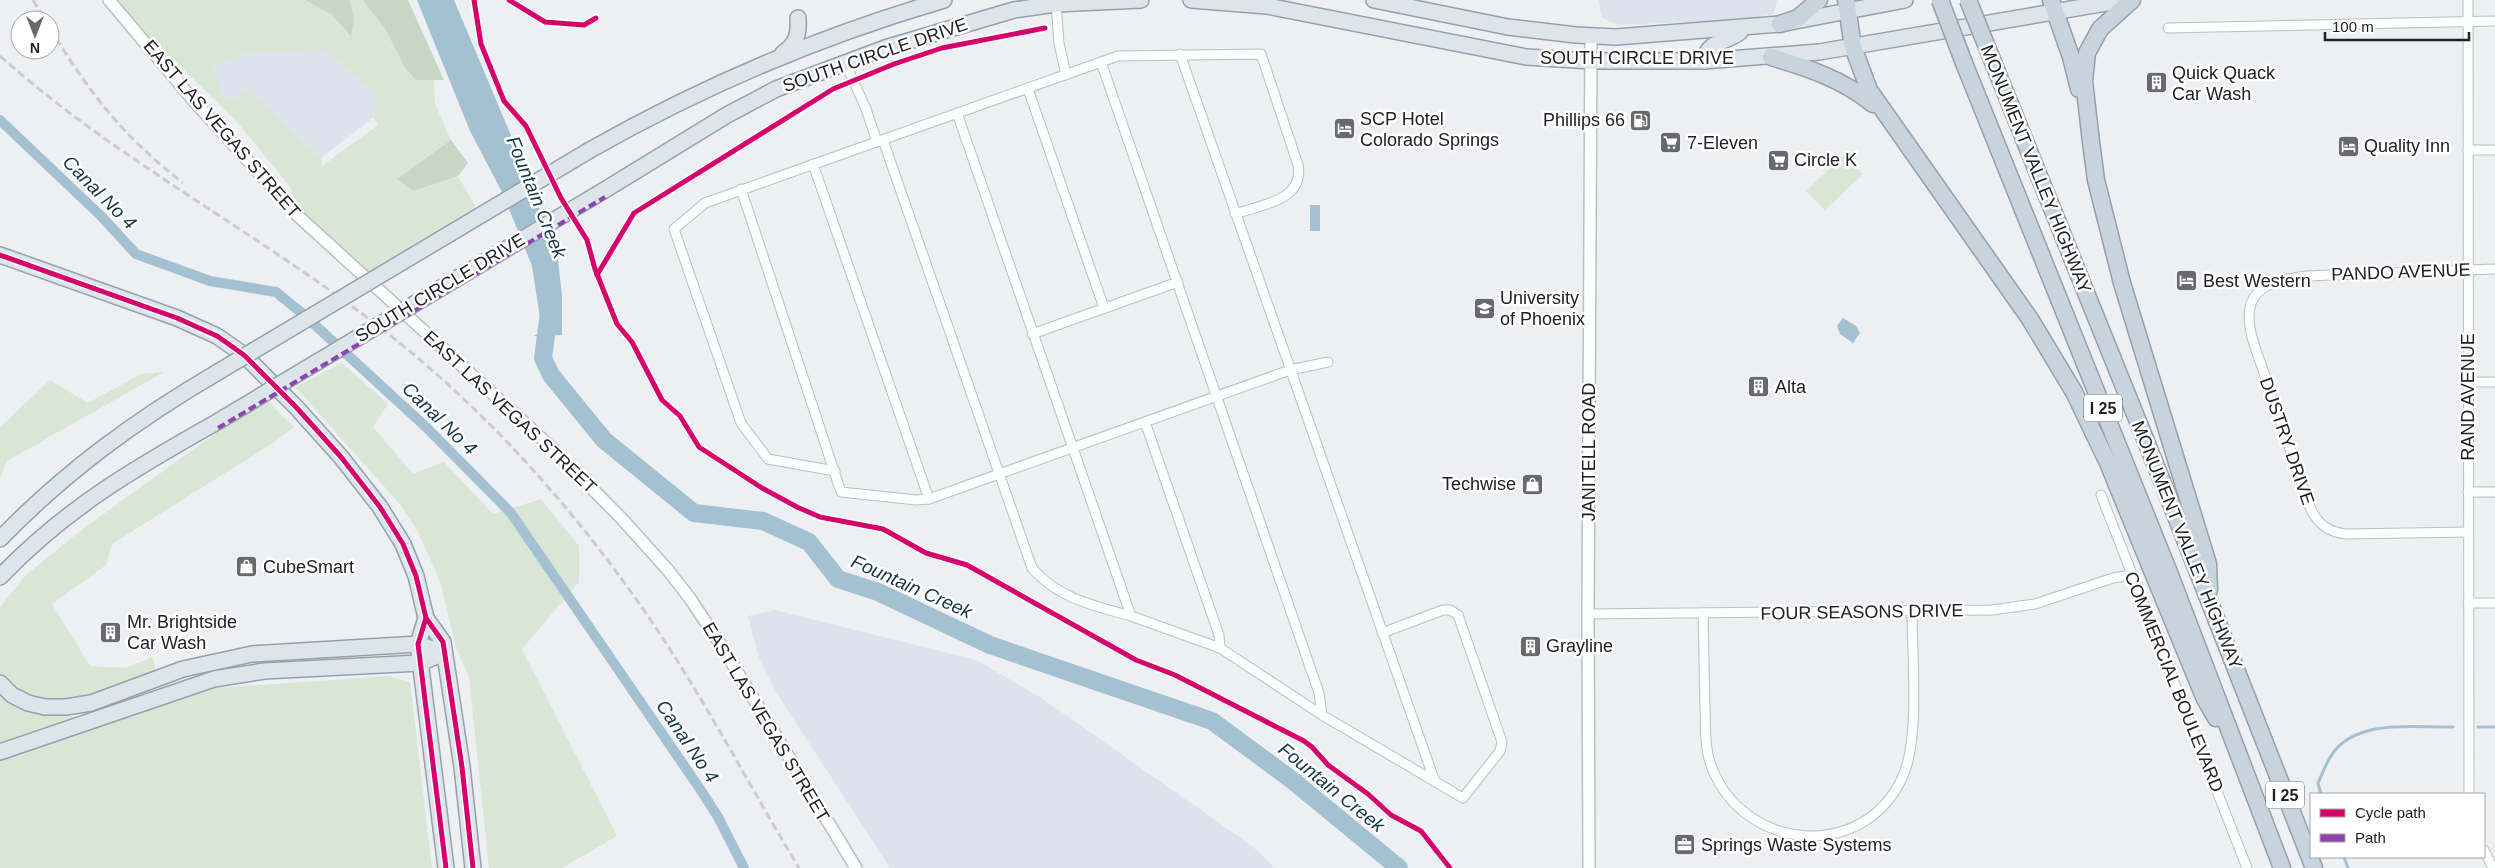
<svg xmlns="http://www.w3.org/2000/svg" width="2495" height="868" font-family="Arial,sans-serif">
<rect width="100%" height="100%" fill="#eeeff3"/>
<!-- built -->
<g fill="#dee2ec">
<path d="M1599,0H1777L1774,14L1738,20L1619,25L1604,19L1601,14Z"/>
<path d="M326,50L376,95L373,118L321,158L246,87L233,100L222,94L213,66L248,53Z"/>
<path d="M775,610L976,660L1040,697L1252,846L1275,868H890L776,692L759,658L748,616Z"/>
</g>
<!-- green -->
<g fill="#d9e6d5" fill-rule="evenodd">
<path d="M113,0H305L332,15L350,37L354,20L350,0H363L385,29L405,68L416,80H434L435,104L451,140L398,179L413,191L458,176L480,214L373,286L297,215L291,188L237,122L170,56H157ZM326,50L376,95L373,118L378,125L322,166L321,158L246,87L233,100L222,94L213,66L248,53Z"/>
<path d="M1844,155L1863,174L1825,210L1806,191Z"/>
<path d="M342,363L388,404L373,427L413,474L444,462L493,514L541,499L579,546V582L522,649L617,836L562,868H489L469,677L456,648L440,581L417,530L399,503L295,387Z"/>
<path d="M164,372L7,461L0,477V427L50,380L88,403L141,374Z"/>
<path d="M267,400L294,427L273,443L112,544L106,565L52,604L90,666L125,668L153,657L155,665L153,680L56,708L82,722L173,691L389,676L410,682L432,868H0V607L26,575L84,528L244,413Z"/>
</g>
<!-- forest -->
<g fill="#c9d6c5">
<path d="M305,0H350L354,20L351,37L332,15Z"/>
<path d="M363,0H408L444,80H416L405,68L385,29Z"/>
<path d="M451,140L468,163L458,176L413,191L397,179Z"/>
</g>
<!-- water -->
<g fill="#a4c1d2">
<path d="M417,0H454L529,178L558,260L562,295V335L534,336L542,331L532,266L503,194L470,131Z"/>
<rect x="1310" y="205" width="10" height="26"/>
<path d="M1843,318L1856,326L1860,333L1853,343L1840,334L1837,326Z"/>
</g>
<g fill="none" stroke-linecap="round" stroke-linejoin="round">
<!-- stream -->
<g stroke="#a4c1d2" stroke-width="3">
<path d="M2478,727H2495"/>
<path d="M2321,794L2318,783C2323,772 2328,758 2336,749C2364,719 2416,728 2453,727"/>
<path d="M2344,857L2348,868"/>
</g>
<!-- canal -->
<path stroke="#a4c1d2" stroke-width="10" d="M0,120L101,216L136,254L210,281L276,292L303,314L427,428L511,513L700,789L718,817L744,868"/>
<!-- river -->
<path stroke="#a4c1d2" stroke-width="18" d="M549,313L543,358L551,375L604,440L694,513L763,521L809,542L838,579L878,592L990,645L1212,721L1292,780L1399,868"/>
<defs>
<g id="minor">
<path d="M2468,0L2469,794"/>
<path d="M1056,4L1059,43L1066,75"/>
<path d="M2168,28L2495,21"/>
<path d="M1180,54L1435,782"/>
<path d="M845,62L866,109L877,142"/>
<path d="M1101,62L1319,693L1322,715"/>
<path d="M1028,89L1104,308"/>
<path d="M957,113L1131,616L1220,648L1322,715L1463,798L1500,751L1502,742L1458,615L1450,610H1443L1382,633"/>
<path d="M883,140L1032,568C1057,598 1095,606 1131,616"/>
<path d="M2468,150H2495"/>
<path d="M813,164L929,499"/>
<path d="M741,189L841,492L916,500L929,499L1290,370L1328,362"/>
<path d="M1032,334L1178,282"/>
<path d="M2468,382H2495"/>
<path d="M1145,422L1219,635L1220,648"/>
<path d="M835,471L768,459L741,423L674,229L705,203L1118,56L1261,54L1298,165C1305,200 1261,205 1235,214"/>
<path d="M2468,492H2495"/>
<path d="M2101,495L2247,868"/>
<path d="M2468,532L2346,534C2329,532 2319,525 2311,510L2254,344C2238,294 2261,281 2306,276L2495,269"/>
<path d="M2468,603H2495"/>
<path d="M1703,613C1704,645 1704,676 1705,708C1706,728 1704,749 1712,768C1745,852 1865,862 1903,776C1920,738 1912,655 1912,611"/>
<path d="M1588,614L1992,610L2035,604L2113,578L2131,575"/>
<path d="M2484,850L2493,868"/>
</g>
<g id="tertiary">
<path d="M109,0L194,101L297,215L552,448L623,520L667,569L689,597L721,645L856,868"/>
<path d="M1589,868L1588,614L1591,36"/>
</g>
<g id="primary">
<path d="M1191,0L1267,6L1526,57L1591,61H1704L1819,52L2124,0"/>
<path d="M1374,0L1508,27L1576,35L1616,37L1780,24L1905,0"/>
<path d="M783,53C797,44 799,33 798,18"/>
<path d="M1704,61C1708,40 1726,43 1740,32"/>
<path d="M590,150C703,86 820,36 944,0"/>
<path d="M603,191L727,115L776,89L885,48L1014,10L1056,4L1141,0"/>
<path d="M0,255L177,318L217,336L244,355L296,407L341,457L380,507L403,544L416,576L426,618L443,642L462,767L473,868"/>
<path d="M0,539C66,471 136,420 218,372"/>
<path d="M0,577C66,508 135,468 217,422"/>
<path d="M426,618L418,644L446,868"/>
<path d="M0,683L12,695L28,703L45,707H66L91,703L183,669L252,654L418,644L444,653"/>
<path d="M0,752L214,679L264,671L420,663L444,653"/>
</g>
<g id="motorway">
<path d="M1846,0L1853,47L1869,90L2030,319L2074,392L2108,463L2204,697L2216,718"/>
<path d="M2051,0L2071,57L2079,89"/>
<path d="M2132,0L2100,29L2087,53L2084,81L2091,142L2096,180L2122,283L2208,564L2209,590"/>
<path d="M1780,24L1798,18L1819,0"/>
<path d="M1771,57C1808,68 1842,79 1873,104"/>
<path d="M1991,57L2164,486L2314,868"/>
<path d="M1964,63L2170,575L2282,868"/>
</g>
</defs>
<!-- minor casing -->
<use href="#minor" stroke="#bdbec2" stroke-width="11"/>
<!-- tertiary casing -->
<use href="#tertiary" stroke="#bdbec2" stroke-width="14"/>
<!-- primary casing -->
<use href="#primary" stroke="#94a1ad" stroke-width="18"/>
<!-- motorway casing -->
<use href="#motorway" stroke="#94a1ad" stroke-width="19"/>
<!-- minor -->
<use href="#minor" stroke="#fcfdfd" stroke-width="9"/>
<!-- tertiary -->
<use href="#tertiary" stroke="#fcfdfd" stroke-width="11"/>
<!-- primary -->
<use href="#primary" stroke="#dde4ea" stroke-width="15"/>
<!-- motorway -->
<use href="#motorway" stroke="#c7d3dd" stroke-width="16"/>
<!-- rail -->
<g stroke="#cccccd" stroke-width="3" stroke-dasharray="8 4" stroke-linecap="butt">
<path d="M33,0L45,20"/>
<path d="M50,28C89,93 123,136 183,183"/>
<path d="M0,56C129,171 287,247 419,359C505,432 579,517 643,609C701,692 747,782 799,868"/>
</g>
<defs>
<g id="primary-bridge">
<path d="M218,372L590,150"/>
<path d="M217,422L603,191"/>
</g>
<g id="motorway-bridge">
<path d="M1940,0L1964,63"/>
<path d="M1968,0L1991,57"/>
</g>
</defs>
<!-- primary-bridge casing -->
<use href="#primary-bridge" stroke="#94a1ad" stroke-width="18" stroke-linecap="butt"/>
<!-- motorway-bridge casing -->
<use href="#motorway-bridge" stroke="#94a1ad" stroke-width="19" stroke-linecap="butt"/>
<!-- primary-bridge -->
<use href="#primary-bridge" stroke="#dde4ea" stroke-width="15"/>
<!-- motorway-bridge -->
<use href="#motorway-bridge" stroke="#c7d3dd" stroke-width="16"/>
<!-- quiet -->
<path stroke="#8e44ad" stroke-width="4" stroke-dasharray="8 4" stroke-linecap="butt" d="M218,428L605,197"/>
<defs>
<g id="cycleway">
<path d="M474,0L481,44L504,101L526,126L561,198L587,240L595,269L617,324L632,342L662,400L680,416L699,447L762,488L797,507L820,517L883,529L926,553L967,565L1136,660L1175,675L1304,741L1312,747L1328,765L1368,794L1391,815L1421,831L1450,868"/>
<path d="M509,0L545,22L584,25L596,18"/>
<path d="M0,255L177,318L217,336L244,355L296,407L341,457L380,507L403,544L416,576L426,618L443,642L462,767L473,868"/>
<path d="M597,275L634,213L833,89L894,64L942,48L1045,28"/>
<path d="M426,618L418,644L446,868"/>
</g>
</defs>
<!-- cycleway casing -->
<use href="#cycleway" stroke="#fff" stroke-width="8"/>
<!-- cycleway -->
<use href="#cycleway" stroke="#d6006c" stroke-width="5"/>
</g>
<!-- icons -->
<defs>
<symbol id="building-square" viewBox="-11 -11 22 22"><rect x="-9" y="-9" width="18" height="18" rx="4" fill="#68696c" stroke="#fff"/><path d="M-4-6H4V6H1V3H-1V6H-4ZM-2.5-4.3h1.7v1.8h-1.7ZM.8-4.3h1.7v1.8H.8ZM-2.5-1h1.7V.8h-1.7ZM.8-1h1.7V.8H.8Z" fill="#fff"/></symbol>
<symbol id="fuel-square" viewBox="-11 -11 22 22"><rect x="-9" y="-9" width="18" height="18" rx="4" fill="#68696c" stroke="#fff"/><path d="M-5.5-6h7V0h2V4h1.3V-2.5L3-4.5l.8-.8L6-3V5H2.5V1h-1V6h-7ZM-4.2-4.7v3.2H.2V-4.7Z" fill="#fff"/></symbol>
<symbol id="hotel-square" viewBox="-11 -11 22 22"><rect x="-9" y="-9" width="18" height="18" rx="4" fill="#68696c" stroke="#fff"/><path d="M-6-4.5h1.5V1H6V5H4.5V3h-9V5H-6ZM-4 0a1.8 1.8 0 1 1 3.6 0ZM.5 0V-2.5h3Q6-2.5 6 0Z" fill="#fff"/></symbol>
<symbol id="supermarket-square" viewBox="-11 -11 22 22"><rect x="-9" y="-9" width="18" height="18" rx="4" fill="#68696c" stroke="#fff"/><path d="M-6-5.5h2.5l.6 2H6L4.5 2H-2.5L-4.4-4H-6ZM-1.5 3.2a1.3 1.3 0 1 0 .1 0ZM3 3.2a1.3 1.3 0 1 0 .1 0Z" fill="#fff"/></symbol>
<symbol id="university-square" viewBox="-11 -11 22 22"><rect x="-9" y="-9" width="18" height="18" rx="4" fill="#68696c" stroke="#fff"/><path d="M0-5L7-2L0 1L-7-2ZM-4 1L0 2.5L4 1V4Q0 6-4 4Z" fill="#fff"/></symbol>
<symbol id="shop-square" viewBox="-11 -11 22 22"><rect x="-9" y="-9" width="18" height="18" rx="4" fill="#68696c" stroke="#fff"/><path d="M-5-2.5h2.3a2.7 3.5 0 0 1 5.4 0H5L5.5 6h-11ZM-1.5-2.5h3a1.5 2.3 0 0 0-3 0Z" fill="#fff"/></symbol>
<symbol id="office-square" viewBox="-11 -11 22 22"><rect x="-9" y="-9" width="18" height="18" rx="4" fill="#68696c" stroke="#fff"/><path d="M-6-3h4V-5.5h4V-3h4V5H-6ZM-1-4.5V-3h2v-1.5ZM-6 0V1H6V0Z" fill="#fff"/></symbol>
</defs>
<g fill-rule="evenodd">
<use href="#building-square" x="2144" y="70" width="25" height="25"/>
<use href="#fuel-square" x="1628" y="108" width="25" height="25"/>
<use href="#hotel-square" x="1332" y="116" width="25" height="25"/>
<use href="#supermarket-square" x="1658" y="130" width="25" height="25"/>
<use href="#hotel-square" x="2336" y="134" width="25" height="25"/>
<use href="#supermarket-square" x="1766" y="148" width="25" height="25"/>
<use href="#hotel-square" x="2174" y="268" width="25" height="25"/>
<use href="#university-square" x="1472" y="296" width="25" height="25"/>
<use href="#building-square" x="1746" y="374" width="25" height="25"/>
<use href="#shop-square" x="1520" y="472" width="25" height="25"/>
<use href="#shop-square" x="234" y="554" width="25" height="25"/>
<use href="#building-square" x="98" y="620" width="25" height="25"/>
<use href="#building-square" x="1518" y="634" width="25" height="25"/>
<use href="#office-square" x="1672" y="832" width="25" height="25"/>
</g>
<g text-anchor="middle" stroke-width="5" stroke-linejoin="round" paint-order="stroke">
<!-- shield labels -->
<g fill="#fff" stroke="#636466" stroke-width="1">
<rect x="2084" y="394.5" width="38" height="27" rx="4"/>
<rect x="2266" y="781.5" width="38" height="27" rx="4"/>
</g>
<g font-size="16" font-weight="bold" fill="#202124">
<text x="2103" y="414">I 25</text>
<text x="2285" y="801">I 25</text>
</g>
<!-- street labels -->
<g font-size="18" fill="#202124" stroke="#fff">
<text transform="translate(875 55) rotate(-19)" y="6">SOUTH CIRCLE DRIVE</text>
<text x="1637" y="64">SOUTH CIRCLE DRIVE</text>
<text transform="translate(222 129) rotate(49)" y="6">EAST LAS VEGAS STREET</text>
<text transform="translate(2036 169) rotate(68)" y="6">MONUMENT VALLEY HIGHWAY</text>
<text transform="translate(2401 272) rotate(-2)" y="6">PANDO AVENUE</text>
<text transform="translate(440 288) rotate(-31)" y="6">SOUTH CIRCLE DRIVE</text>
<text transform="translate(2468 397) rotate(-90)" y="6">RAND AVENUE</text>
<text transform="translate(510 412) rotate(43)" y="6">EAST LAS VEGAS STREET</text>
<text transform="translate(2287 441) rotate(71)" y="6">DUSTRY DRIVE</text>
<text transform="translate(1589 452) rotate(-90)" y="6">JANITELL ROAD</text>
<text transform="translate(2187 545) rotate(68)" y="6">MONUMENT VALLEY HIGHWAY</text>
<text transform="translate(1862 612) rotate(-1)" y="6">FOUR SEASONS DRIVE</text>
<text transform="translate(2174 682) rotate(68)" y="6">COMMERCIAL BOULEVARD</text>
<text transform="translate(766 722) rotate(59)" y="6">EAST LAS VEGAS STREET</text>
</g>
<!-- poi labels -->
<g font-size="18" fill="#202124" stroke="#fff" text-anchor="start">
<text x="2172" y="79">Quick Quack<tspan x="2172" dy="21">Car Wash</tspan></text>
<text x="1360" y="125">SCP Hotel<tspan x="1360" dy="21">Colorado Springs</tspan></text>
<text x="1625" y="126" text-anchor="end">Phillips 66</text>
<text x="1687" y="149">7-Eleven</text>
<text x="2364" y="152">Quality Inn</text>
<text x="1794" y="166">Circle K</text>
<text x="2203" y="287">Best Western</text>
<text x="1500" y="304">University<tspan x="1500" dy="21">of Phoenix</tspan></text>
<text x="1775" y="393">Alta</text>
<text x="1516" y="490" text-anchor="end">Techwise</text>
<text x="263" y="573">CubeSmart</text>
<text x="127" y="628">Mr. Brightside<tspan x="127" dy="21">Car Wash</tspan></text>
<text x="1546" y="652">Grayline</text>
<text x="1701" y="851">Springs Waste Systems</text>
</g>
<!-- water labels -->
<g font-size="19" font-style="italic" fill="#133749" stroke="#fff">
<text transform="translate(100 192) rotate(45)" y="7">Canal No 4</text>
<text transform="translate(537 197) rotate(68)" y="7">Fountain Creek</text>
<text transform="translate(440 418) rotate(44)" y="7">Canal No 4</text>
<text transform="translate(912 586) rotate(24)" y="7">Fountain Creek</text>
<text transform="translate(688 741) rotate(56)" y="7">Canal No 4</text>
<text transform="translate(1332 787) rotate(39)" y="7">Fountain Creek</text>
</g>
</g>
<!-- legend -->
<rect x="2310" y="793" width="175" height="65" fill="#ffffff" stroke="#a6a6a7"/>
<rect x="2320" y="809" width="25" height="8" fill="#d6006c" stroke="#a6a6a7"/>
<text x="2355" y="818" font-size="15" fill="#202124">Cycle path</text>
<rect x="2320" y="834" width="25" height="8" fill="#8e44ad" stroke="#a6a6a7"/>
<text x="2355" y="843" font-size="15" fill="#202124">Path</text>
<!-- north arrow -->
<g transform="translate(35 35) rotate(180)"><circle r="24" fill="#ffffff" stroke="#a6a6a7"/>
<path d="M0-4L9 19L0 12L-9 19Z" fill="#68696c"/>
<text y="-8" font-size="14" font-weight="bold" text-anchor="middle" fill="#202124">N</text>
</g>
<!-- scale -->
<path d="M2325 32v8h144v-8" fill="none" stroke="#202124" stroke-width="2.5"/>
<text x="2332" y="32" font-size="15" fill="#202124" stroke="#ffffff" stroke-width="4" paint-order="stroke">100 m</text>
</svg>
